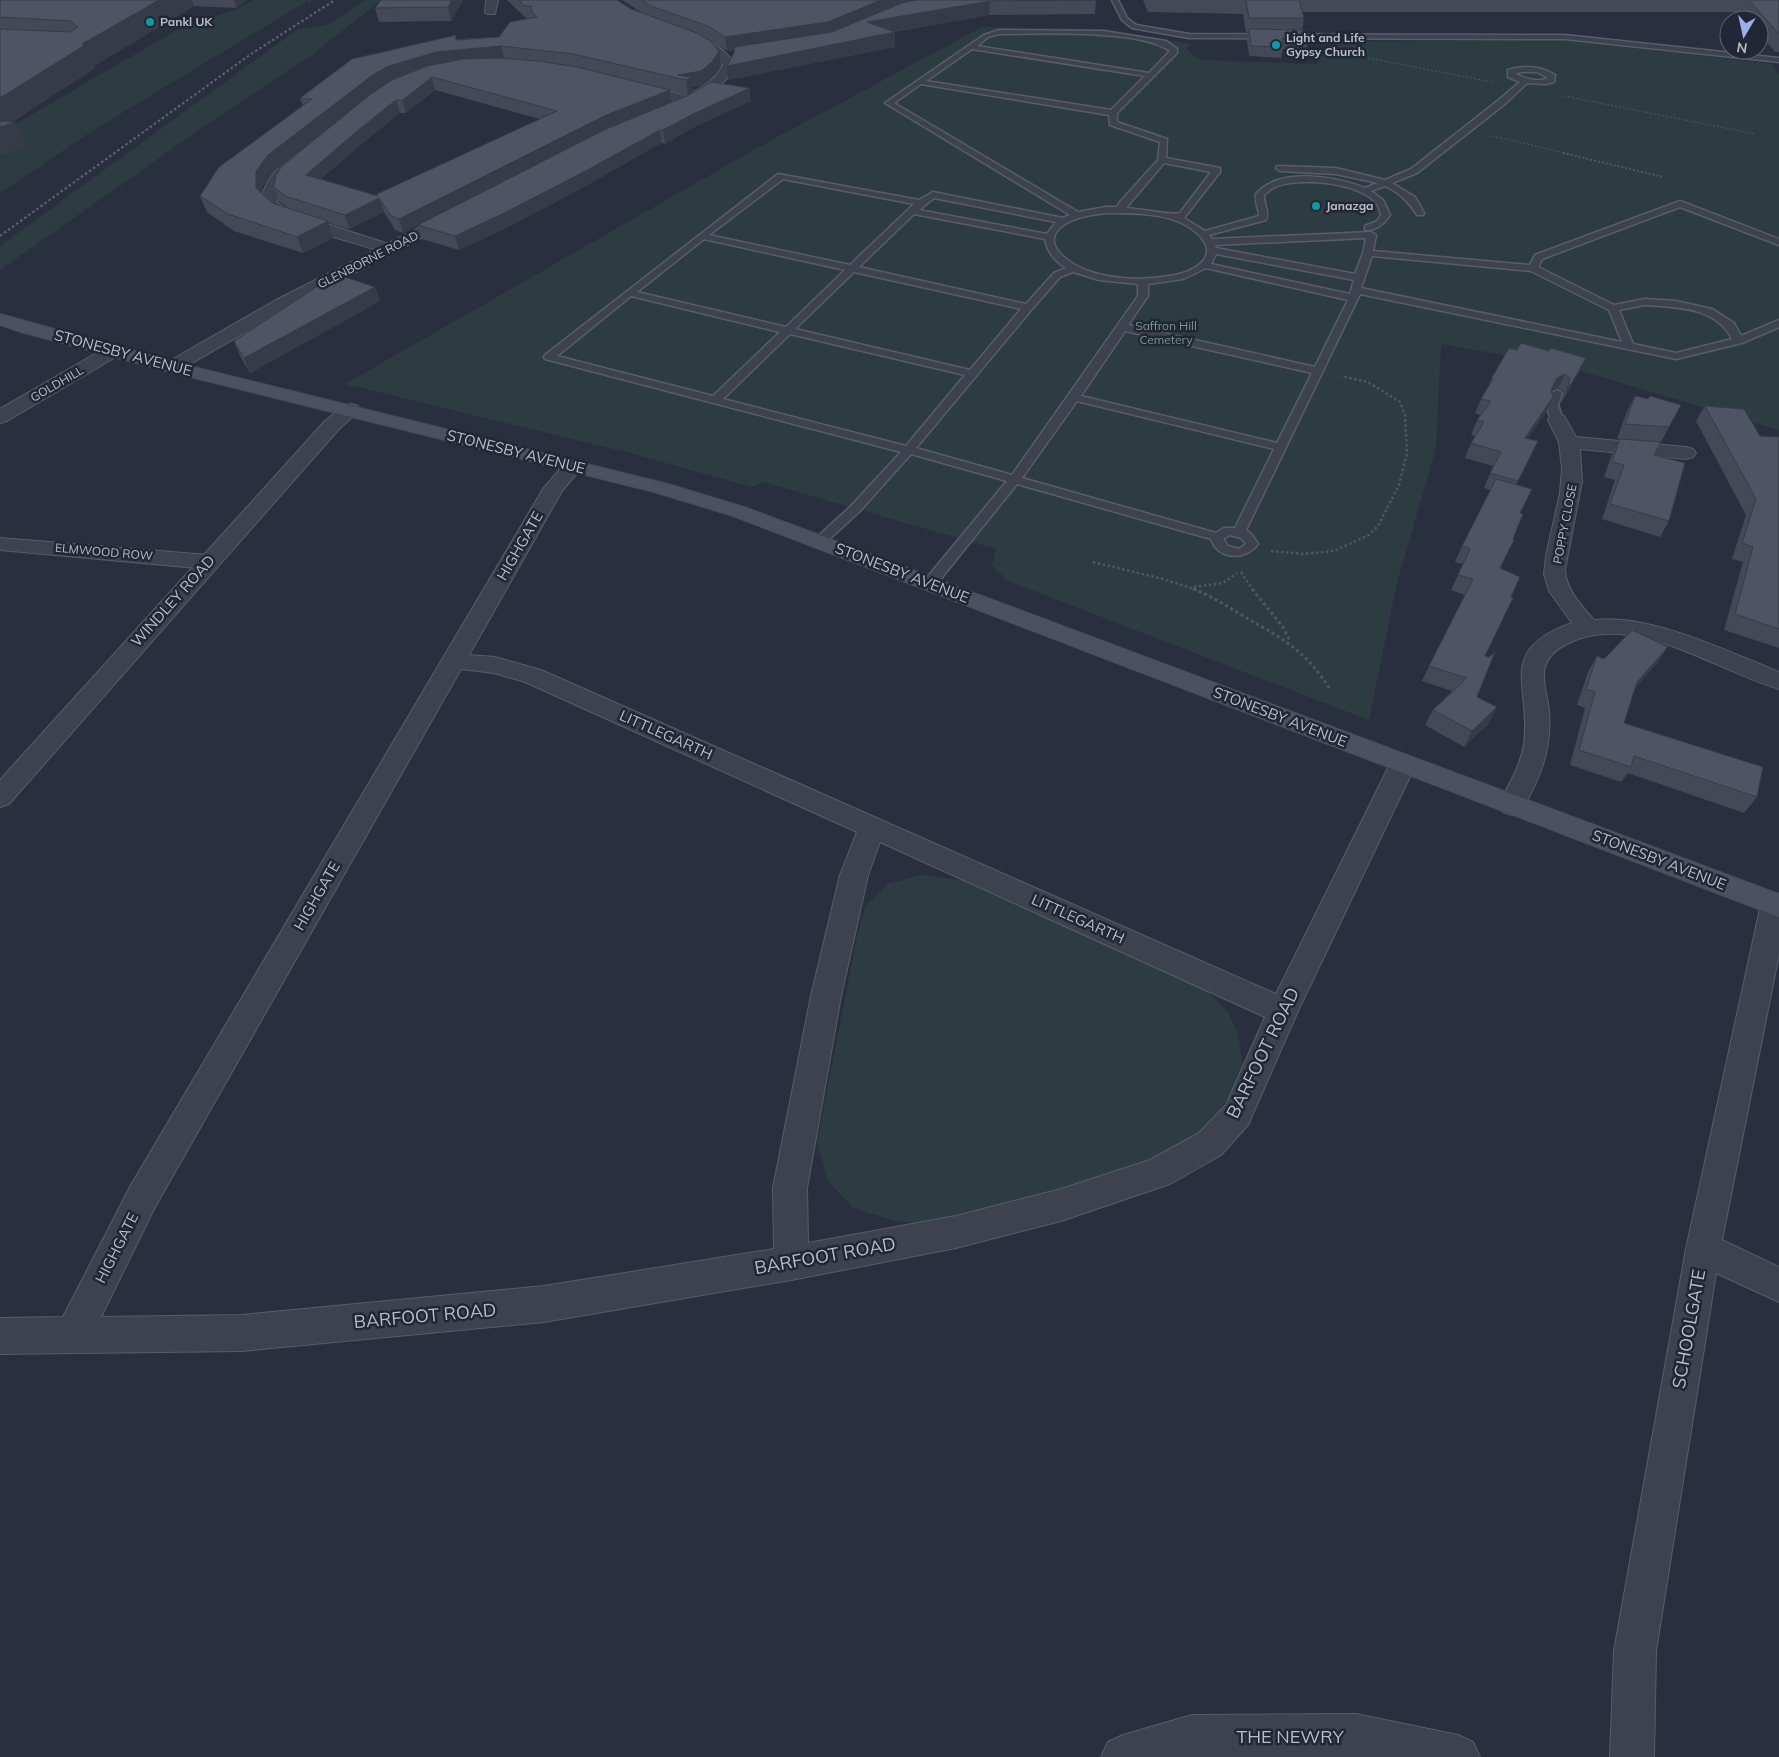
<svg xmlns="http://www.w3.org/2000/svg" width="1779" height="1757" font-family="Mulish,sans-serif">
<rect width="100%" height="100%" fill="#2a2f3f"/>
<!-- green -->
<g fill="#2d3c41">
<path d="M252,0H309L89,133L0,193V156L14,145L0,133L182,27L238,9Z"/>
<path d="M365,0H381L313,54L203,127L0,270V246L298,29L328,25Z"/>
<path d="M982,27L1105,29L1191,44L1186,49L1200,60L1317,64L1329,42L1564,40L1772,64L1779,75V430L1561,365L1441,344L1436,448L1397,583L1369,720L1008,581L992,565L996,549L763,482L752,487L626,452L345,384L757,148Z"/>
<path d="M921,875L963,880L1205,989L1228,1012L1238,1034L1243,1068L1217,1118L1195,1139L1101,1181L928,1224L895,1221L853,1208L828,1181L817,1142L858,931L866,905L888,884Z"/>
</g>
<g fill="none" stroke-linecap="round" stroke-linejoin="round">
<defs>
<g id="service">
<path d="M1112,0H1118L1127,18L1136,25L1189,34L1565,35L1779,58V62L1565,39L1189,38L1132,28L1122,20Z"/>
<path d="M999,30L1103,31L1166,41L1177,49V53L1117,113V122L1167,139L1166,158L1220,168V172L1184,218L1205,231L1259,216C1259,208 1254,202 1256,194C1279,167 1335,176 1365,188L1378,183L1336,174L1280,171L1276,168L1277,166L1336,168L1385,180L1411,169L1500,99L1520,82L1508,77V70C1524,65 1540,66 1555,75L1554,82L1546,84L1527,83L1506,103L1417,173L1392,183L1415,197L1424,213L1423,215H1417C1408,201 1400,193 1385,186L1371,191L1383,200L1390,215C1384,224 1376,231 1365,230V226L1377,221L1381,215C1380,212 1379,207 1377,204C1361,182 1296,176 1273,188C1270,189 1267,193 1264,195C1263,204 1270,211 1266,220L1209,235L1212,239L1371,232L1376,235L1373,251L1530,265L1535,255L1680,201L1779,239V245L1680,207L1542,259L1538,267L1614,305L1645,299L1676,301L1712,309L1734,323L1741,336L1779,320V327L1742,343L1676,359L1360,294L1246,530L1252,535L1258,544C1246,561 1218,560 1211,539L1017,484L935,586H925L923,583L925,580L1007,481L911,454L859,512L823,545H815L813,542L815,539L851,506L901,452L545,359L544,357L545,355L778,174L919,200L933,192L1063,218L1070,215L885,103L984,35ZM999,34C1039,34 1140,29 1170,51L1149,73L977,46L988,37ZM972,49L1145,76L1111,110L926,81ZM1521,72H1537L1548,78C1539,83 1524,78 1515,74ZM921,84L1109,115L1110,125L1160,142L1158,160L1120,202L1117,207H1106L1078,212L894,103ZM1164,163L1211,172L1180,213C1173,216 1137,208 1126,208ZM783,179L914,204L850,265L709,235ZM934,198L1056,222L1047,234L919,210ZM1106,213C1136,213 1177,212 1200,236C1205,242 1209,248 1206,256C1200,269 1182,274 1170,276C1144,280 1116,280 1091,272C1076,267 1039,247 1060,228C1072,217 1090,215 1106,213ZM914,214L1045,239C1047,252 1055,261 1066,268L1054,273L1026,304L859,267ZM1366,238L1363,253L1355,274L1216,248L1215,245ZM704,239L845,270L786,327L637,292ZM1216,254L1354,280L1350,294L1211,264ZM1372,256L1531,271L1609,310L1622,342L1361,288ZM1206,268L1348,300L1315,367L1128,325L1148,296V284L1183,279ZM854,272L1021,309L970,370L795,329ZM1073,272L1099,280L1138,284V296L1012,475L916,448L1032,309L1060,277ZM631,296L780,332L713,396L557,356ZM1645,305C1677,307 1716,307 1732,339L1676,353L1633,344L1619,310ZM1125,331L1312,373L1277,443L1081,396ZM790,334L965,375L906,446L723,399ZM1077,401L1274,449L1235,528H1224L1216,533L1022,478ZM1230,535L1241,538L1246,544L1239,549L1228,546L1223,539Z"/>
<path d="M1557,390L1562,393L1558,405L1563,420L1557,423L1551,420L1546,405L1552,393Z"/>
</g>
<g id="minor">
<path d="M486,0H498L495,14H487L485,12Z"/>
<path d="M636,82L693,98L695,101L688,105L631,89L630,86Z"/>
<path d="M302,153L307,154L309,157L282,183L277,202L289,212L395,246L397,249L395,252H383C350,241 314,233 281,219C276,217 266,209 263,204C260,198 264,188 268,182C274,171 289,156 302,153Z"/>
<path d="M113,346L119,347L122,351L119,355L7,421L0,423V409L107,347Z"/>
<path d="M1557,414L1564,416L1576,437L1686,447L1693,449L1696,453L1693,457L1686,459L1580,449L1582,481L1565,570C1566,590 1582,606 1594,620C1652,614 1726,651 1779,672V689C1716,671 1635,611 1569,643C1556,649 1545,658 1544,673C1543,686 1548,698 1549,711C1552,751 1540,778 1521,812L1512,815L1503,812L1499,805C1508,785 1521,766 1524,744C1532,686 1494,651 1572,623L1549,591L1544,574L1546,556L1560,493L1562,469L1559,442L1548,420L1550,416Z"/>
<path d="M573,460L580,462L583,466L562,491L469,655L495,657L541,670L1276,994L1390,764L1394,758L1403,755L1412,758L1416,764L1298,1011L1248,1125L1221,1155L1170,1184L1158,1188L1061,1221L956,1248L791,1280L544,1322L242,1351L0,1354V1318L63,1317L131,1185L543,489L566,462ZM461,669L494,673L525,682L857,832L840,875L811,996L773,1188L774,1249L544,1286L242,1315L101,1317L155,1207ZM880,842L1265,1017L1226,1105L1199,1133L1150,1160L1061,1189L956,1216L808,1243L807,1188L841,996L868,875Z"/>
<path d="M0,538L208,555L216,557L219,562L216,567L208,569L0,550Z"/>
<path d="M1775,893L1779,894V954L1722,1240L1779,1267V1302L1716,1273L1656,1651L1654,1757H1610L1614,1651L1686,1249L1761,904L1765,896Z"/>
<path d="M1356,1714L1458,1735L1473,1742L1480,1757H1101L1108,1742L1123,1735L1192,1715Z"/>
</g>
<g id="tertiary">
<path d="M685,34C705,39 724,46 735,65C725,85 708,99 686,105L679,101L681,98C699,90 714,82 723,65L712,53L681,41L679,38L681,35Z"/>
<path d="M454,210L459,212L462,215L459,218L288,308L178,371L172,372L166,371L163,367L166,363L276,300Z"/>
<path d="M351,404L358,406L360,410L339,429L9,804L0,807V780L325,421L344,406Z"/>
</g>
<path id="secondary" d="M0,314L178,363L668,484L747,508L1779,894V917L733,516L654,492L166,371L21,332L0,325Z"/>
</defs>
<!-- service casing -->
<use href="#service" stroke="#585d69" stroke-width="3"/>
<!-- minor casing -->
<use href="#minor" stroke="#585d69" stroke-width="2"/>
<!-- tertiary casing -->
<use href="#tertiary" stroke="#585d69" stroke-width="2"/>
<!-- secondary casing -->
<use href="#secondary" stroke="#474b58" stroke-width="2"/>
<!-- path-far3 -->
<g stroke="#4c595f" stroke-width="1" stroke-dasharray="2 2" stroke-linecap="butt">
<path d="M627,0L639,12"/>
<path d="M308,2L312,0"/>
<path d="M1368,58L1492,82"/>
<path d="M1564,96L1755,134"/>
<path d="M1492,136L1569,154"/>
</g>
<!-- path-far2 -->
<path stroke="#4c595f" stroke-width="2" stroke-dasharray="2 2" stroke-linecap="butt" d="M1563,153L1663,177"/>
<!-- path-far1 -->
<g stroke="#4c595f" stroke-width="2.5" stroke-dasharray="2.5 2.5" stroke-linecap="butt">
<path d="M1271,551L1304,554L1334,551L1369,535L1378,526L1399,485L1407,453L1405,415L1400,402L1368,382L1341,376"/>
<path d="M1093,562L1163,579L1197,590"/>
<path d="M1241,572L1253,590"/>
<path d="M1194,587L1223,583L1237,573"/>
</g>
<!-- path -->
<g stroke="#4c595f" stroke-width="3" stroke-dasharray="3 3" stroke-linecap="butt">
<path d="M1193,589C1212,596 1228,607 1245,617C1283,639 1305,650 1330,689"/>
<path d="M1252,589L1283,627L1290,641"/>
</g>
<!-- service -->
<use href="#service" fill="#3e424f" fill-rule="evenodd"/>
<!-- minor -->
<use href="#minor" fill="#3e424f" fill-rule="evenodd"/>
<!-- tertiary -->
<use href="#tertiary" fill="#3e424f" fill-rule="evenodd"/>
<!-- secondary -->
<use href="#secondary" fill="#4c5162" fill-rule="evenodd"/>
<!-- rail -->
<path stroke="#606576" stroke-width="2" stroke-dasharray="2.5 2.5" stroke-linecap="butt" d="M0,236L251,54L335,0"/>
</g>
<!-- wall -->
<g fill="#444857" fill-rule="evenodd">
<path d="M0,0H247L236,8L194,6L94,66L95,68L12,122L27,146L0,155Z"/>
<path d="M463,0L451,21L379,22L375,8Z"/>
<path d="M507,0H617L631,9L641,12L622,0H1096L1095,14L989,15L894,32L895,47L728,80L734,53V50L727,51L707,39L719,51L721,65L713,76L703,85L692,87L693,92L688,95L671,91L672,102L751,101L694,127L665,144L661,143L582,188L506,228L459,250L422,239L418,225L403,233L395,230L384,212L349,229L328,223L333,238L303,253L234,231L207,212L200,196L303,106L300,98L457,39L499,37L527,19ZM385,85L274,187L279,201L287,208L272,203L262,194V187L274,171L378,89ZM435,90L540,119L378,196L321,179L361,144L400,113H406Z"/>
<path d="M1143,0H1779V52H1775L1759,33V20H1748L1742,12H1302L1304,18L1302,30L1308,40L1306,50L1283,49L1281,58L1249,56L1247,40L1249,32H1246L1243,14L1148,12Z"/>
<path d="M375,287L380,301L250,373L240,356L234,341Z"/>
<path d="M1517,350L1549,351L1586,358L1579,372L1560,405L1564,392L1558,388L1551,392L1546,412L1528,438L1531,456L1516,485L1520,513L1501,568L1485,656L1477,697L1489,723L1464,747L1425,725L1433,710L1452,691L1422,681L1429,666L1465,595L1451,590L1463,564L1455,562L1462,546L1491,490L1484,488L1493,466L1465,458L1471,443L1476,436L1471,435L1477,420L1481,415L1475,413L1481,399L1487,390L1491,379Z"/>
<path d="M1635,396L1648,399L1681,405L1654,455L1669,521L1660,537L1602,519L1615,480L1604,477L1612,454L1620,439H1617L1627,411Z"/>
<path d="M1705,406L1760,436L1779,437V648L1724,630L1743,562L1732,559L1746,515L1696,421Z"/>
<path d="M1597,656L1604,659L1658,662L1635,688L1624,723L1757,797L1744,813L1628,773L1621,782L1570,765L1585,708L1577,705L1588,672Z"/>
</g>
<!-- shaded-wall -->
<g fill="#373b47">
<path d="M159,0H192L194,6L94,66L95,68L9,124L15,122L27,146L0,155V98L82,44Z"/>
<path d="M234,0H247L236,8Z"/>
<path d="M452,0H463L451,21L448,7Z"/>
<path d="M881,0H934L894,8L828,36L734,47V50L727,51L725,37Z"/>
<path d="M990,1L989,15L867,36V22Z"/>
<path d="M895,32V47L728,80L727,66Z"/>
<path d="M456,35L459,50L501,46L504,60L393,81L378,89L274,171L262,187V204L256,188V171L268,155L374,74L389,66L456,40Z"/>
<path d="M719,51L721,65L713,76L703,85L692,87L693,92L688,95L686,80L678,75Z"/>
<path d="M432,77L435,90L406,113L403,100Z"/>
<path d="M750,88L751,101L694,127L665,144L663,130L693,114Z"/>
<path d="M670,90L672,103L606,129L403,233L399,219L604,116Z"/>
<path d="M396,100L400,113L361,144L311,188L306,175L357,131Z"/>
<path d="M660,130L661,143L582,188L506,228L459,250L455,236Z"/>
<path d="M379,198L384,212L349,229L345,215Z"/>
<path d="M328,221L333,238L303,253L297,237Z"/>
<path d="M375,287L380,301L250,373L244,358Z"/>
<path d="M1586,358L1579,372L1560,405L1567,391Z"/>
<path d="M1565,374L1558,388L1550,392L1557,378Z"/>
<path d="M1553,397L1546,412L1518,452L1525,438Z"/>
<path d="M1538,441L1531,456L1511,496L1518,481Z"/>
<path d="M1668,647L1658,662L1627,698L1637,682Z"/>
<path d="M1497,707L1489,723L1464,747L1472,731Z"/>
</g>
<!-- building -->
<g fill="#4f5465" stroke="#373b47" fill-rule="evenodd">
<path d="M0,0H159L82,44L85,45L0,98V29L70,32L78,27L70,21L0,17Z"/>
<path d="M381,0H452L448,7L375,8Z"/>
<path d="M519,0H617L631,9L697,33L710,41L719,51L712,62L701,71L678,75L691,77L686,80L573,54L501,46L436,52L389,66L374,74L268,155L256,171V188L272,203L328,221L297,237L228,214L200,196L219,167L312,99L300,98L352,59L456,35V40L499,37L510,22L537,17L532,12L531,6H525Z"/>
<path d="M641,0H881L828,22L725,37L708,26L651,6Z"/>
<path d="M917,0H1096L990,1L867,22L895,32L727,66L735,51L734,47L832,32L902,3Z"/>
<path d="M1246,0H1299L1304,18H1249Z"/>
<path d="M1749,0H1779V34Z"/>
<path d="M1249,29L1306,30L1308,40L1282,38L1283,47L1251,46Z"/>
<path d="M500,58L538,61L577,67L670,90L604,116L399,219L391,216L379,198L345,215L285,196L274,187L276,175L282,166L371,94L392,80L427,66L463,59ZM432,77L557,111L377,194L378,196L306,175L357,131L396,100H403Z"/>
<path d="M711,82L750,88L693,114L663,130H660L580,174L502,214L455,236L418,225L606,129L687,96Z"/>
<path d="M0,121L15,122L0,127Z"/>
<path d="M336,274L375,287L244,358L234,341Z"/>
<path d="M1521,343L1549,351L1551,348L1586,358L1567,391L1570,378L1565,374L1557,378L1551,390L1553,397L1525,438L1538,441L1518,481L1490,473L1501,452L1471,443L1484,422L1477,420L1491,401L1481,399L1493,379H1491L1509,348L1517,350Z"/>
<path d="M1635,396L1648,399L1650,396L1681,405L1669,427L1625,424Z"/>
<path d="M1705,406L1744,409L1760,436L1779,437V629L1735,614L1753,547L1742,543L1756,499Z"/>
<path d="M1620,439L1661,442L1654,455L1685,463L1669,521L1610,504L1624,465L1612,462Z"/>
<path d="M1496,479L1532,489L1520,513L1523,514L1513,539L1514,540L1500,568L1520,577L1511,597L1513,598L1485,656L1489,657L1495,652L1477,697L1497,707L1472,731L1433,710L1467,678L1429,666L1473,579L1458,575L1470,549L1462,546Z"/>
<path d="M1632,630L1668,647L1637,682L1624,723L1763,767L1757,797L1634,756L1631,767L1579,750L1595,692L1586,689L1597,656L1604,659Z"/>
</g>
<!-- markers -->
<g fill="#0f9aa8" stroke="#222735" stroke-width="2">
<circle cx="150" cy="22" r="5"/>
<circle cx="1276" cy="45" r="5"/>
<circle cx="1316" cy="206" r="5"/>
</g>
<g text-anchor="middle" stroke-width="5" stroke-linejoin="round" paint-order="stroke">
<!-- far-poi labels -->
<g font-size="12" font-weight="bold" fill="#babec9" stroke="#222735" text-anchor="start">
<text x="160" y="26">Pankl UK</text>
<text x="1286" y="42">Light and Life<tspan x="1286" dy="14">Gypsy Church</tspan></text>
<text x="1326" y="210">Janazga</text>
</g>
<!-- far-street labels -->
<g font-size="12" fill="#babec9" stroke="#222735">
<text transform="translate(368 260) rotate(-27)" y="4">GLENBORNE ROAD</text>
<text transform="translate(57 384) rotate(-30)" y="4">GOLDHILL</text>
<text transform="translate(1565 524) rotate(-79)" y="4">POPPY CLOSE</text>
<text transform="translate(104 552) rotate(5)" y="4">ELMWOOD ROW</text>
</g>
<!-- far-park labels -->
<g font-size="12" fill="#759783" stroke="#222735">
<text x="1166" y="330">Saffron Hill<tspan x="1166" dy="14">Cemetery</tspan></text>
</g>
<!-- street labels -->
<g font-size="15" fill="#babec9" stroke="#222735">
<text transform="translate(123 353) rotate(15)" y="5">STONESBY AVENUE</text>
<text transform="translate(516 452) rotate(14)" y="5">STONESBY AVENUE</text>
<text transform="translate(520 546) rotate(-60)" y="5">HIGHGATE</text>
<text transform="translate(902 573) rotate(21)" y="5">STONESBY AVENUE</text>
<text transform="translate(173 601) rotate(-48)" y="5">WINDLEY ROAD</text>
<text transform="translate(1280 717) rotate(21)" y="5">STONESBY AVENUE</text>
<text transform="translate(666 735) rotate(24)" y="5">LITTLEGARTH</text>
<text transform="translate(1659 860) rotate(21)" y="5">STONESBY AVENUE</text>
<text transform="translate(317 896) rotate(-60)" y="5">HIGHGATE</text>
<text transform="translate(1078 919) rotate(24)" y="5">LITTLEGARTH</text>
<text transform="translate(117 1248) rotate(-63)" y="5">HIGHGATE</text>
</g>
<!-- near-street labels -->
<g font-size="18" fill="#babec9" stroke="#222735">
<text transform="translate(1263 1053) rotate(-64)" y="6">BARFOOT ROAD</text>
<text transform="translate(825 1256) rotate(-10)" y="6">BARFOOT ROAD</text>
<text transform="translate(425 1316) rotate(-5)" y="6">BARFOOT ROAD</text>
<text transform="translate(1689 1329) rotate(-80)" y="6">SCHOOLGATE</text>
<text x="1290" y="1743">THE NEWRY</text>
</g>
</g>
<!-- north arrow -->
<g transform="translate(1744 35) rotate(189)"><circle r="24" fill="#222735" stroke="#5f6370"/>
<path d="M0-4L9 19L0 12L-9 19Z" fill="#9daeec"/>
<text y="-8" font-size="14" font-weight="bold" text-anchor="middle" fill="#babec9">N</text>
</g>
</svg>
